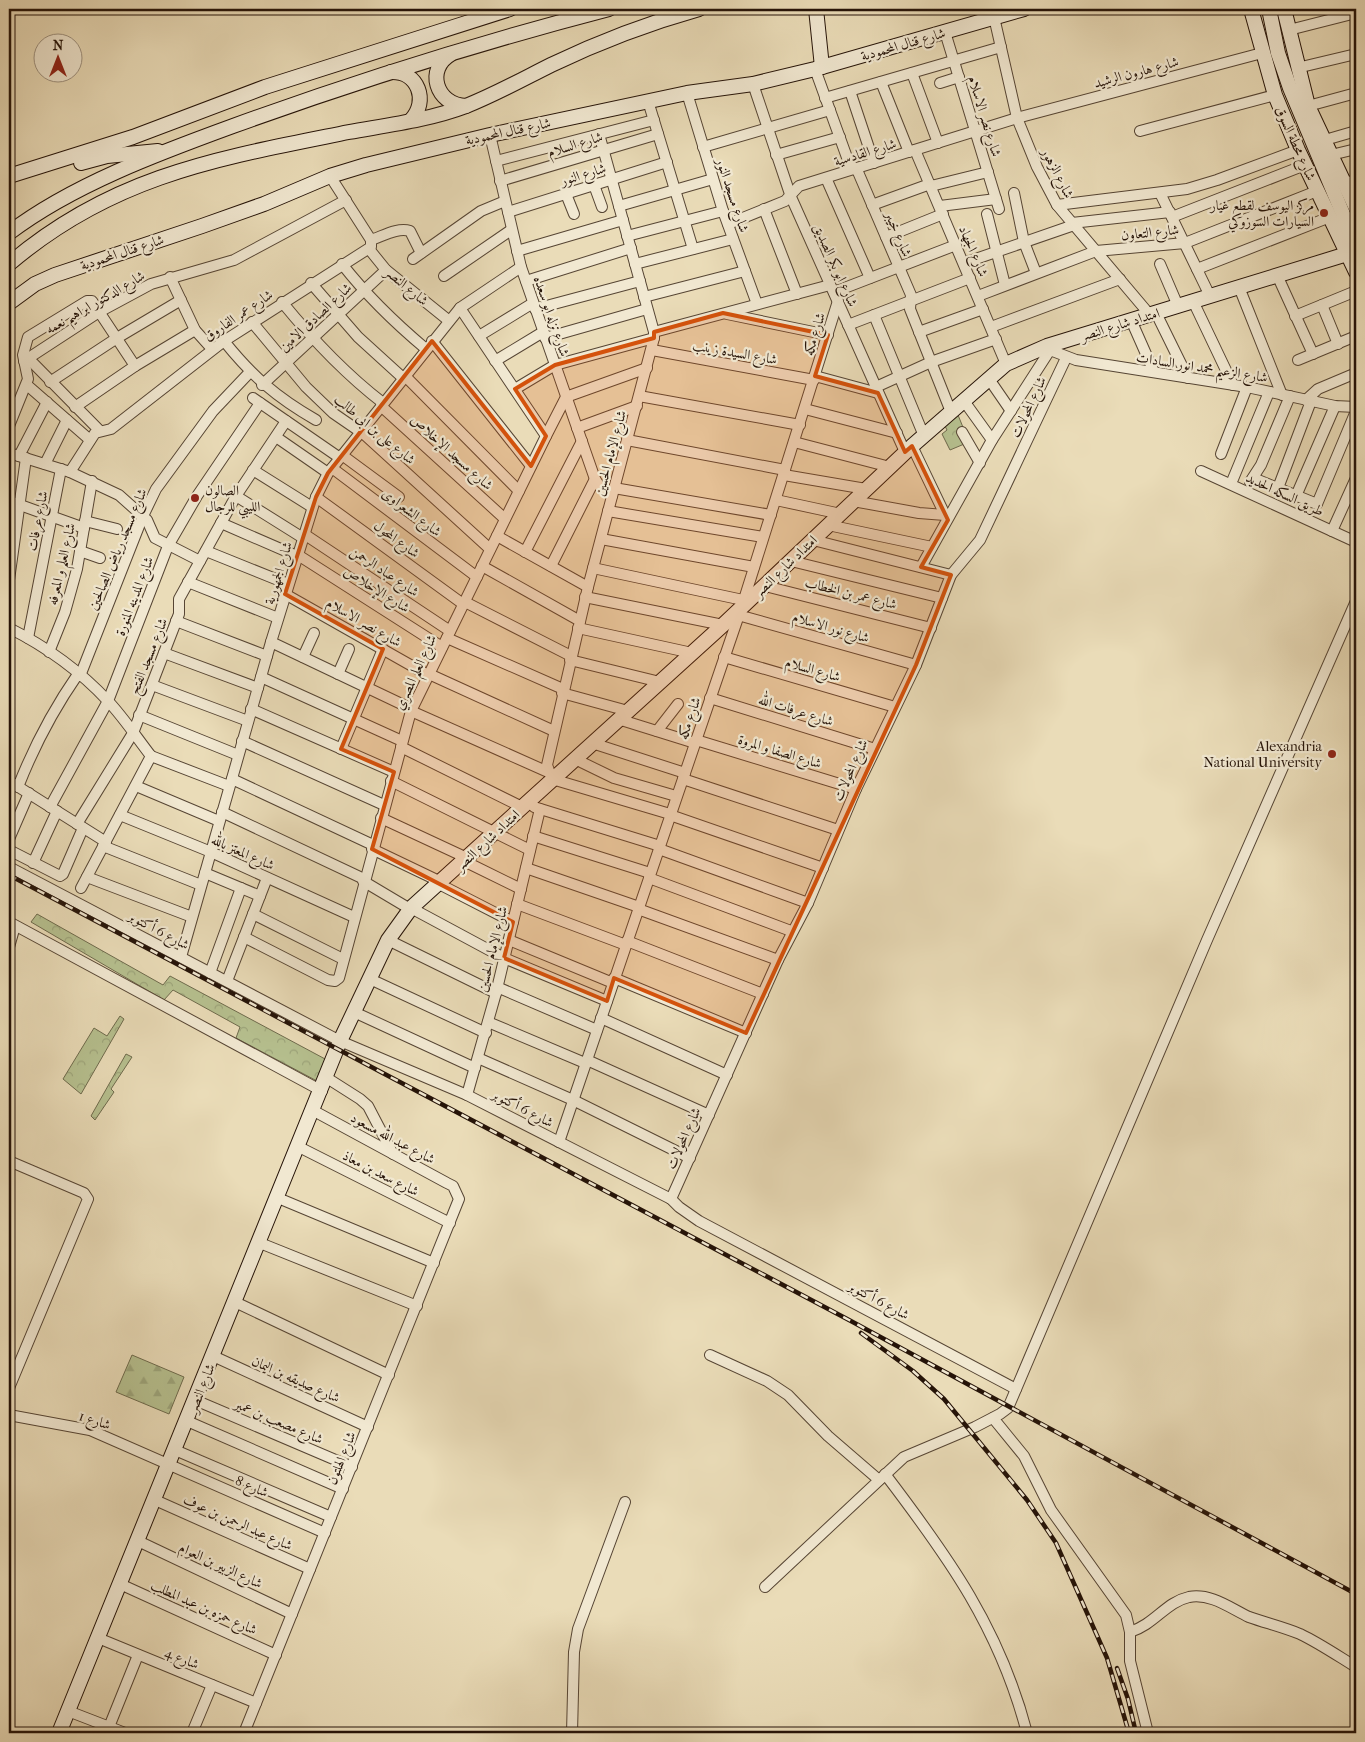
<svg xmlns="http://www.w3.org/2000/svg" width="1365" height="1742" font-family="'IM FELL French Canon',Amiri,serif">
<defs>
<pattern id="forest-firs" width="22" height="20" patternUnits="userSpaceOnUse" patternTransform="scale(1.25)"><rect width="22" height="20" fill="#b6c08f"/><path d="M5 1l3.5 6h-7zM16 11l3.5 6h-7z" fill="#9ca47a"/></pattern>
<pattern id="park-crowns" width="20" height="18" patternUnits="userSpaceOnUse" patternTransform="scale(1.25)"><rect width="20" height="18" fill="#b6c08f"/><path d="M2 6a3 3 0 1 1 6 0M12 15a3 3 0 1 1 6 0" fill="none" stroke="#9ca47a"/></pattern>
</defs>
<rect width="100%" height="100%" fill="#eadcb8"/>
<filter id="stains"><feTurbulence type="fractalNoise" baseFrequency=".004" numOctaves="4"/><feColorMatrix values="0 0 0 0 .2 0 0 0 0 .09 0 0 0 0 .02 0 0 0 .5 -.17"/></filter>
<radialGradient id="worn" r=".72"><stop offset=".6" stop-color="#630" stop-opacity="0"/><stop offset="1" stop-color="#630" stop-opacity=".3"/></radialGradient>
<!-- forest -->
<path fill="url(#forest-firs)" stroke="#6e6a4c" d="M132,1355L184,1377L169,1414L116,1392Z"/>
<!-- park -->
<g fill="url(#park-crowns)" stroke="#6e6a4c">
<path d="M958,415L969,442L950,450L942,434L947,430L944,424Z"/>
<path d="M37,914L163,985L170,976L327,1060L317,1081L236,1038L240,1027L173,990L164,1000L31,922Z"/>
<path d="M120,1016L124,1019L81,1094L63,1079L94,1028L107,1036Z"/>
<path d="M126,1054L132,1057L111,1089L114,1092L95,1120L91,1116Z"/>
</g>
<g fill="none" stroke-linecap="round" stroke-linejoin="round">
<defs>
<g id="street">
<path d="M994,17L1017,118L1037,167L1057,205L1150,315"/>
<path d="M1289,30L1356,13"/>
<path d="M945,32L999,209"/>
<path d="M1297,68L1356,54"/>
<path d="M815,69L849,163L858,172L911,295L910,309L951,412"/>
<path d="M912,73L938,143"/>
<path d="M881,82L909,152"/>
<path d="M940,83L959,77"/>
<path d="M753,84L791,197L905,452"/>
<path d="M850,91L874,163"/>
<path d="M687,93L723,211L757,304"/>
<path d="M825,98L1001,47"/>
<path d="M648,101L693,249"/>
<path d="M1308,106L1356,93"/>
<path d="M1140,131L1275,95"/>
<path d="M599,134L654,332V338L588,587L547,765L552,779L670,814"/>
<path d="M490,135L521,267L595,479L600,487L612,496"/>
<path d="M1325,140L1356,131"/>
<path d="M703,147L830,110"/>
<path d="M915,150L1006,364"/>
<path d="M776,155L840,137"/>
<path d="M1331,155L1356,149"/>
<path d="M496,161L654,120"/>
<path d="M826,178L870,278"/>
<path d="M500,181L658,134"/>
<path d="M1345,183L1356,180"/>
<path d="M594,185L602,207"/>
<path d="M931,186L988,172"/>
<path d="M1014,193L1024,242L1036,273"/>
<path d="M1160,193L1210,296"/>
<path d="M566,194L574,214"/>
<path d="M872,205L930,184"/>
<path d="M1057,205L1187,189L1217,180L1298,150"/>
<path d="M619,206L713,179"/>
<path d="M940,206L996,199"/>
<path d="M764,209L797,294"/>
<path d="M508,212L667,162"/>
<path d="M987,214L1005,285"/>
<path d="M1172,217L1305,165"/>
<path d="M1072,223L1170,212"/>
<path d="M728,224L785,201L799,186L1017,118L1262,53"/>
<path d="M627,236L723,211"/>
<path d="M886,237L943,214"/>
<path d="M371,240C383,236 398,227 410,231L421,253"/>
<path d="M369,249L386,270L448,320"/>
<path d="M517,251L623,220"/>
<path d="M413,259L481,211L505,201"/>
<path d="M964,263L1074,225"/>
<path d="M342,264C367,296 395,323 426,349"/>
<path d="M635,264L733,239"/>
<path d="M1160,264L1178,306"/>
<path d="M1197,269L1330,217"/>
<path d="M1277,275L1313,354"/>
<path d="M444,276L511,230"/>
<path d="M170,277L195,330L212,349"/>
<path d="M526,281L631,248"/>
<path d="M311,283L358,337L403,378"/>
<path d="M1239,287L1282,395"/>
<path d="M834,292L956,245"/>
<path d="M978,296L1096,251L1185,243L1317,191"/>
<path d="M644,297L745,271"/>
<path d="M1193,301L1233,385"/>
<path d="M282,302C313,340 344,373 383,403"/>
<path d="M1322,305L1338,344"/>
<path d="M460,308L546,436"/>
<path d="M535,309L640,281"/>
<path d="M1156,313L1188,378"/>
<path d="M727,314L828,335"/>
<path d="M874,315L924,436"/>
<path d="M1295,316L1356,291"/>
<path d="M1131,320L1154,372"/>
<path d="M252,322L306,387L333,413L365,435L490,549"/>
<path d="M848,325L970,278"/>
<path d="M991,327L1120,279"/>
<path d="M654,332L830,285"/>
<path d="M919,332L983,309"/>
<path d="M479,336L533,303"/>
<path d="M545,338L647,309"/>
<path d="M224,341C252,376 276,397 316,420"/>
<path d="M432,341L531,466"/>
<path d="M1047,346L1050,350L1076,360L1247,387L1335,406L1356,407"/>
<path d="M652,350L814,380"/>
<path d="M28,358L100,431"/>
<path d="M1298,360L1356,336"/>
<path d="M24,361L99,312L151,284L234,260L346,200"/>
<path d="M495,361L543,332"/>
<path d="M405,376L519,491"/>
<path d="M815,376L878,393"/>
<path d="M989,379L1011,411"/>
<path d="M50,382L117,338L181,300"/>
<path d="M27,385L90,440"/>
<path d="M262,385L386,270"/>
<path d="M876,387L931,362L996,339"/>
<path d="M515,389L555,365L654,338"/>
<path d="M639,396L800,425"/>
<path d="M253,398L340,458"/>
<path d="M1306,400L1318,389L1356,373"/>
<path d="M964,401L992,440"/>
<path d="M381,406L505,519"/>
<path d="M75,407L135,366L195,330"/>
<path d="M805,409L897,433"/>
<path d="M9,426L28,379L23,355L28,337L87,301H92L135,366"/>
<path d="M577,428L637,406"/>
<path d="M962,432L980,463"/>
<path d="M276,437L328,473"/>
<path d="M627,440L785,470"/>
<path d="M794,442L890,467"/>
<path d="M912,446L947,519"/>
<path d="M9,453L70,472L119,495L147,520L155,538L200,561"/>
<path d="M1221,454L1247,387"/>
<path d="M342,455L399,497"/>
<path d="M19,456L47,402"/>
<path d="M45,464L67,420"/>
<path d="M332,468L477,577"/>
<path d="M253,470L312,507"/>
<path d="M1201,471L1356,542"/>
<path d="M70,472L95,433L111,429L224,341L371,247V240L330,176"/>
<path d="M784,475L866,489"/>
<path d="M1253,478L1317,504L1356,411"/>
<path d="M1233,479L1269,392"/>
<path d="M1250,482L1261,465L1290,396"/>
<path d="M614,488L771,515"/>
<path d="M1278,488L1311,401"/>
<path d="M236,496L303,538"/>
<path d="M1296,496L1335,406"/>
<path d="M316,497L463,604"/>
<path d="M776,500L841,514"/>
<path d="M9,501L84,528"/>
<path d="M853,501L919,513L945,515"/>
<path d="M608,511L763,537"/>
<path d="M85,521L117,529"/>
<path d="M221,523L297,556"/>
<path d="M828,525L932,547"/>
<path d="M1332,531L1356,478"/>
<path d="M304,534L450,631"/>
<path d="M497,536L588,587"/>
<path d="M601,539L754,567"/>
<path d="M813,540L951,575"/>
<path d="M80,551L100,558"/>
<path d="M206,551L288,584"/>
<path d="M525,552L582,441"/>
<path d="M298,555L442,647"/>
<path d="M791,561L942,598"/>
<path d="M482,566L580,621"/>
<path d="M551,566L595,479"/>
<path d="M921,567L992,440L1050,350"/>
<path d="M593,568L743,600"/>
<path d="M9,580L26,458"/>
<path d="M188,582L278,618"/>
<path d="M765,586L931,628"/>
<path d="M285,594L428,675"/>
<path d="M585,597L723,625"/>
<path d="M465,602L571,656"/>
<path d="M738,615L916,665"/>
<path d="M176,621L267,656"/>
<path d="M9,628C45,646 81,672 108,701C124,718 137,738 151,756"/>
<path d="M578,628L692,653"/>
<path d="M28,638L61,469"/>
<path d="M447,638L563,689"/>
<path d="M271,642L412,709"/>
<path d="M49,652L65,612L77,569L92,481"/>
<path d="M164,653L258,688"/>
<path d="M303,657L314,633"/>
<path d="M724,657L895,707"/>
<path d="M570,660L660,682"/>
<path d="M338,674L349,649"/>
<path d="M429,674L554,731"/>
<path d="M80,676L143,516L156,489L213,411L250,372"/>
<path d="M261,677L402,741"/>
<path d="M152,685L248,721"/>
<path d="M562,693L628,711"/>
<path d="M710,698L875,749"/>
<path d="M251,709L394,772"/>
<path d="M411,711L548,772"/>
<path d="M139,715L238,755"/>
<path d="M618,719L695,743"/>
<path d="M657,731L678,704"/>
<path d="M696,740L856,789"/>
<path d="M242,741L384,805"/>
<path d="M592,743L685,773"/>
<path d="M401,747L522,807"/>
<path d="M341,749L383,649"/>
<path d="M151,756L229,786"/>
<path d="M575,759L614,778L676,796"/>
<path d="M232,779L373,845"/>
<path d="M683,779L838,830"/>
<path d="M9,781L106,842"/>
<path d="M391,781L530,850"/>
<path d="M136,786L219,821"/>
<path d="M18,787C34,746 53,710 78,674"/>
<path d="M50,807L108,701L168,546L197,496L260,403"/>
<path d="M534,807L660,846"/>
<path d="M222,812L364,879"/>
<path d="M120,815L211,852L354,917"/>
<path d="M670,815L823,868"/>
<path d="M381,818L467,858"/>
<path d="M77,824L133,733L179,614V599L236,496L286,421"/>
<path d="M533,836L650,873"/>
<path d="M9,839L29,793"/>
<path d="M103,846L201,885"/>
<path d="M372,849L441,882"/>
<path d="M659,849L808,903"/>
<path d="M9,850L60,876L63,874L83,828"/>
<path d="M464,861L521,889"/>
<path d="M33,863L57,811"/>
<path d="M9,867L340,1041L467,1095L671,1199L679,1207L699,1221L1016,1389"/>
<path d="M526,868L639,907"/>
<path d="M205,873L260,896"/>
<path d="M87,877L192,917"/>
<path d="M649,878L791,931"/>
<path d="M363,881L410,909"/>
<path d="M439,884L513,922"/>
<path d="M81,888L151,756"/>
<path d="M517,904L626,945"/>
<path d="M411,908L504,958L607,1001"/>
<path d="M638,909L778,960"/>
<path d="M253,914L343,959"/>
<path d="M9,922L322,1091"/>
<path d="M244,937L328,980L335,981L339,978L411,711L546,436L566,397L647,368"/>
<path d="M388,940L496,993"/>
<path d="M509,940L613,983"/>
<path d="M627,941L763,994"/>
<path d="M9,947L15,926"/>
<path d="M181,957L271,642L316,497L328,473L460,308L521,267"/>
<path d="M210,973L241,888"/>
<path d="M614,978L746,1033"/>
<path d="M370,979L486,1033"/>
<path d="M227,981L267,878"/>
<path d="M497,987L597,1030"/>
<path d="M354,1012L475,1068"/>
<path d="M601,1018L727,1075"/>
<path d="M488,1022L585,1063"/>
<path d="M478,1058L573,1100L690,1158"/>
<path d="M587,1060L709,1115"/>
<path d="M327,1078L360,1099L368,1106L393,1154"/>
<path d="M467,1095L496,993L540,809"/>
<path d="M559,1142L741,609L838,301"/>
<path d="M299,1147L450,1223"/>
<path d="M9,1161L84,1193L88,1199L9,1388"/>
<path d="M278,1198L434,1263"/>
<path d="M671,1199L778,960L808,903L856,789L916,665L951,575L980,540L1066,358"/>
<path d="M260,1243L417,1306"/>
<path d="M235,1302L389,1375"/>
<path d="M710,1355L767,1381L788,1395L828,1436L879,1480"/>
<path d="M213,1356L368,1427"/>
<path d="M195,1400L352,1467"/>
<path d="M9,1415L90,1430L325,1533"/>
<path d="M993,1418L1024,1456L1051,1510L1126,1615L1130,1632V1661L1148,1733"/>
<path d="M187,1421L343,1489"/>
<path d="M175,1450L331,1517"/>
<path d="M885,1474C949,1558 1000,1629 1027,1733"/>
<path d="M155,1500L310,1569"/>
<path d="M138,1541L292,1614"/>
<path d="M120,1584L276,1655"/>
<path d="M765,1587L904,1457L975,1427L1000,1414L1008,1408L1207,940L1356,601"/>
<path d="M1130,1632C1155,1624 1166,1602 1189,1597C1211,1593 1230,1608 1249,1617C1266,1623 1283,1627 1300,1634C1319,1643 1338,1656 1356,1667"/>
<path d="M98,1638L256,1703"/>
<path d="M68,1711L125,1733"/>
<path d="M109,1727L138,1655"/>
<path d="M192,1733L212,1685"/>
<path d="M244,1733L459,1199L453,1186L447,1183L314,1111"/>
<path d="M572,1733L574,1652L578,1629L625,1502"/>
</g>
<g id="secondary">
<path d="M816,9L822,67"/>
<path d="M1251,9L1275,95L1298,150L1356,272"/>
<path d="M1269,9L1278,53L1290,88L1356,245"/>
<path d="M1284,9L1308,106L1356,208"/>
<path d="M451,54C425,69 436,105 466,106"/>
<path d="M391,72C418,71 429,101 411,120"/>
<path d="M81,163L107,156L158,151"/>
<path d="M9,176L133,137L265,87L510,9"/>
<path d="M9,233C72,185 159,153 233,126C357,81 482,42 609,9"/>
<path d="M9,264C113,175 220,158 349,132C388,125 429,120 466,106C496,94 523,79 551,65C599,42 649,23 699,9"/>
<path d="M9,303L35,284L55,275L202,226L264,204L330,176L366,165L490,135L687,93L753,84L815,69L1024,9"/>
<path d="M59,1733L340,1041L388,940L411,908L723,625L912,446L1006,364L1047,346L1347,254"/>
</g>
</defs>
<!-- street casing -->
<use href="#street" stroke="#564534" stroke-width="12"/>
<!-- secondary casing -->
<use href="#secondary" stroke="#251308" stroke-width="16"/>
<!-- street -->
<use href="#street" stroke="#f1e8d1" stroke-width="10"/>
<!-- secondary -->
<use href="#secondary" stroke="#f1e8d1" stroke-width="14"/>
<defs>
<g id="rail">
<path d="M9,875L849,1320L1356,1594"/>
<path d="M861,1333L913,1371L944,1399L1027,1500L1056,1543L1107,1658L1129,1733"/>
<path d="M1117,1668L1128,1699L1136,1733"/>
</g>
</defs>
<!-- rail casing -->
<use href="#rail" stroke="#251308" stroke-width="4.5"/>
<!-- rail -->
<use href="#rail" stroke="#f1e8d1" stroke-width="2.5" stroke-dasharray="8" stroke-linecap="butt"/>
</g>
<!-- marked area -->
<path fill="#d4520c" fill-opacity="0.2" stroke="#d4520c" stroke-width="4" stroke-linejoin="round" d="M723,313L828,335L815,376L878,393L905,452L912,446L948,520L921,567L951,575L916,665L746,1033L614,978L607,1001L504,958L513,922L372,849L394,772L341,749L383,649L285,594L316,497L328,473L432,341L531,466L546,436L515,389L555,365L654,338V332Z"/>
<!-- markers -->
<g fill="#8f2418" stroke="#f1e8d1" stroke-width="2">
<circle cx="1324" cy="213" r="5"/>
<circle cx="195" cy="498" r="5"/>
<circle cx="1332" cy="754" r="5"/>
</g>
<g text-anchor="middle" stroke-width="4.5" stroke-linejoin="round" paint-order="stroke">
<!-- street labels -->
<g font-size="14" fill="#251308" stroke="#f1e8d1">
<text transform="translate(903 44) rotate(-16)" y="5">شارع قنال المحمودية</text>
<text transform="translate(1136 72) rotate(-15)" y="5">شارع هارون الرشيد</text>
<text transform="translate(985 116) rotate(73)" y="5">شارع نصر الاسلام</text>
<text transform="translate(508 131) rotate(-12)" y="5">شارع قنال المحمودية</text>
<text transform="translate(1296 143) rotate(66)" y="5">شارع محطة السوق</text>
<text transform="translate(575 144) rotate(-17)" y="5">شارع السلام</text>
<text transform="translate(865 152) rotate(-17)" y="5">شارع القادسية</text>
<text transform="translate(1058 173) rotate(63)" y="5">شارع الزهور</text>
<text transform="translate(583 174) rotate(-17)" y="5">شارع النور</text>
<text transform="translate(733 195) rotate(72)" y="5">شارع مسجد النور</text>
<text transform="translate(1150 232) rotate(-6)" y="5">شارع التعاون</text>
<text transform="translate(899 234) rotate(67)" y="5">شارع خيبر</text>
<text transform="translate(974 251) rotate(67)" y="5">شارع الجهاد</text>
<text transform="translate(122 252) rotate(-18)" y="5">شارع قنال المحمودية</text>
<text transform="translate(836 265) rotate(66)" y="5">شارع ابو بكر الصديق</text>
<text transform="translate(407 286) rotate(40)" y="5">شارع النصر</text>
<text transform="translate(95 302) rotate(-30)" y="5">شارع الدكتور ابراهيم نعمه</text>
<text transform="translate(238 315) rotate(-34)" y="5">شارع عمر الفاروق</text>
<text transform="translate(552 316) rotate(71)" y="5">شارع نزله ابو سعده</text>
<text transform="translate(315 317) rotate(-43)" y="5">شارع الصادق الامين</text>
<text transform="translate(1120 324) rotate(-17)" y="5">امتداد شارع النصر</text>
<text transform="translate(814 334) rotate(-73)" y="5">شارع مكه</text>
<text transform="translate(735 352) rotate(10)" y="5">شارع السيدة زينب</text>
<text transform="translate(1202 367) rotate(9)" y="5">شارع الزعيم محمد انور السادات</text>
<text transform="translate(1028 407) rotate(-65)" y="5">شارع المحولات</text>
<text transform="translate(375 429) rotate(40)" y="5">شارع على بن ابى طالب</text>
<text transform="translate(452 452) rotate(42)" y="5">شارع مسجد الإخلاص</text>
<text transform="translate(610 453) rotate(-75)" y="5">شارع الإمام الحسين</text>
<text transform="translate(1285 494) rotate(25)" y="5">طريق السكه الحديد</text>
<text transform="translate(412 512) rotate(37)" y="5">شارع الشعراوى</text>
<text transform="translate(37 521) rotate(-79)" y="5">شارع عرفات</text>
<text transform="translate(397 539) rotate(36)" y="5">شارع المحول</text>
<text transform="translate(117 549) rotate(-67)" y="5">شارع مسجد رياض الصالحين</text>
<text transform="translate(61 564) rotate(-77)" y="5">شارع العلم و المعرفه</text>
<text transform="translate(785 566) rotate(-44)" y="5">امتداد شارع النصر</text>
<text transform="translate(385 571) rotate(34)" y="5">شارع عباد الرحمن</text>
<text transform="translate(278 573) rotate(-73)" y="5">شارع الجمهورية</text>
<text transform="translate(377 589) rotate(32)" y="5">شارع الإخلاص</text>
<text transform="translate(851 593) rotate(14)" y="5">شارع عمر بن الخطاب</text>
<text transform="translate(134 596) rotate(-69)" y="5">شارع المدينه المنورة</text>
<text transform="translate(364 622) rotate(30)" y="5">شارع نصر الاسلام</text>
<text transform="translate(831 627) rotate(16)" y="5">شارع نور الاسلام</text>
<text transform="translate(148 656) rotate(-68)" y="5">شارع مسجد الفتح</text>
<text transform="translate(813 669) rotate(16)" y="5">شارع السلام</text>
<text transform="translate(415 672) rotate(-65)" y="5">شارع العلم المصري</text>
<text transform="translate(796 710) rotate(17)" y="5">شارع عرفات الله</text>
<text transform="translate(689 718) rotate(-71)" y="5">شارع مكه</text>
<text transform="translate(780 751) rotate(17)" y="5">شارع الصفا و المروة</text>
<text transform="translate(850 770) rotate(-66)" y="5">شارع المحولات</text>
<text transform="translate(487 840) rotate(-43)" y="5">امتداد شارع النصر</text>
<text transform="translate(243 852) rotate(24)" y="5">شارع المعتز بالله</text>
<text transform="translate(159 930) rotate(28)" y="5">شارع 6 أكتوبر</text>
<text transform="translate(492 949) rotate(-76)" y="5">شارع الإمام الحسين</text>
<text transform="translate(523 1108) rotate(27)" y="5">شارع 6 أكتوبر</text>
<text transform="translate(393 1138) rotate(28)" y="5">شارع عبد الله مسعود</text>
<text transform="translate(683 1138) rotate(-66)" y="5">شارع المحولات</text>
<text transform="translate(381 1173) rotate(27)" y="5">شارع سعد بن معاذ</text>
<text transform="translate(879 1300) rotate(28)" y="5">شارع 6 أكتوبر</text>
<text transform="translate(296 1379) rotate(24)" y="5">شارع صديقه بن اليمان</text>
<text transform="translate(201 1388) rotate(-68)" y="5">شارع النصر</text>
<text transform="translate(95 1420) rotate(18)" y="5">شارع 1</text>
<text transform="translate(279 1421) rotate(23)" y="5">شارع مصعب بن عمير</text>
<text transform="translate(341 1458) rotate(-68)" y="5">شارع الهلتون</text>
<text transform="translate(252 1486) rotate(23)" y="5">شارع 8</text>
<text transform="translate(238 1522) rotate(24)" y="5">شارع عبد الرحمن بن عوف</text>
<text transform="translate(221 1565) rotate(25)" y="5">شارع الزبير بن العوام</text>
<text transform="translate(204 1607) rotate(24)" y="5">شارع حمزه بن عبد المطلب</text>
<text transform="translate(182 1658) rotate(22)" y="5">شارع 4</text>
</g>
<!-- poi labels -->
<g font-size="14" fill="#251308" stroke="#f1e8d1" text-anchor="end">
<text x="1314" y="210">مركز اليوسف لقطع غيار<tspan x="1314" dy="16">السيارات السوزوكي</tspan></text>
<text x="205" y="495" text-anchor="start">الصالون<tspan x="205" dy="16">الليبي للرجال</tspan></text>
<text x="1322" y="751">Alexandria<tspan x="1322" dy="16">National University</tspan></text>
</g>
</g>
<!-- margin -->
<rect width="1365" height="1742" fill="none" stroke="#eadcb8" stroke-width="30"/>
<rect x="10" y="10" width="1345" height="1722" fill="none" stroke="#251308" stroke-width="2.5"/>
<rect x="15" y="15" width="1335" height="1712" fill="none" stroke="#251308"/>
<!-- north arrow -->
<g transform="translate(58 58)"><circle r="24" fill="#f1e8d1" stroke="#9f9381"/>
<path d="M0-4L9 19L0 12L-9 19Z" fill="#8f2418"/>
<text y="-8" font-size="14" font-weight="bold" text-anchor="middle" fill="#251308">N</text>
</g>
<rect width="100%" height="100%" filter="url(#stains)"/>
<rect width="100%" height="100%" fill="url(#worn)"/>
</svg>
